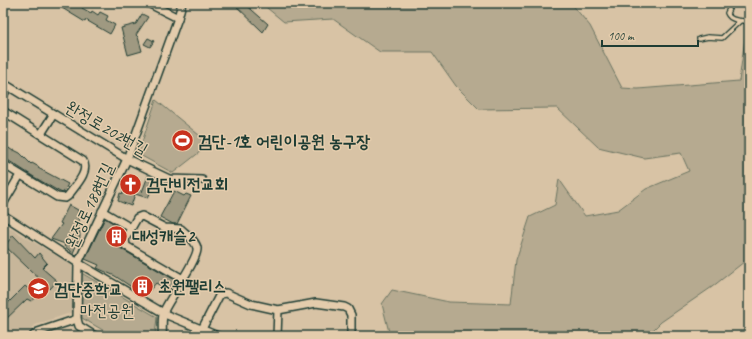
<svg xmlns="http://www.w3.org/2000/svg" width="752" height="339" font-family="Caveat,'Poor Story',sans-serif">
<rect width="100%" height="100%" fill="#d8c3a5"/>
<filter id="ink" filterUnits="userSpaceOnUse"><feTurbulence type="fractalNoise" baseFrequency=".025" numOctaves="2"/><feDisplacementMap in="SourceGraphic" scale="8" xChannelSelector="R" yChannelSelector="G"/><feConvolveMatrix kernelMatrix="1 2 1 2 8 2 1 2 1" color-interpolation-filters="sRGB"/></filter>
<g filter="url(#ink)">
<!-- built -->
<path fill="#c7b69a" d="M3,224L72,265L73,312L35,325L25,336H3Z"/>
<!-- green -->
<g fill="#b6aa90" stroke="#6a7462">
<path d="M261,3H571L590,26L622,88L638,89L739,81L748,17H749V258L712,287L661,322L647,336H390L382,304L392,290L449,302L511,304L516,260L530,217L555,205L559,179L585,216L618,210L646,189L689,171L681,153L644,158L598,147L557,108L479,109L456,86L432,52H380L333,19L284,22Z"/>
<path d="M156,100L210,144L173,173L138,154Z"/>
<path d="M78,271L157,317L155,336H113L82,318Z"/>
</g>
<!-- building -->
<g fill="#9f9981" stroke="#1f3d34">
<path d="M65,3H85L82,8L91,13L92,11L98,15L100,12L108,16L106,20L115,25L110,34L86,20L85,22L62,8Z"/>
<path d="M233,3H244L268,24L263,32Z"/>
<path d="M142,14L148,17L136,35L138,37L142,51L128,55L121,28L136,24Z"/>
<path d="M148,38L154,41L150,47L144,44Z"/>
<path d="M3,89L10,93L3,104Z"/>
<path d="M3,144L13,151L14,150L20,153L31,164L32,163L39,167L38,168L68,184L63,193L60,192L34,177L3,157Z"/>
<path d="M133,175L142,192L148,176L156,179L148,198L135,194L131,206L118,201L120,193L123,194L124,181Z"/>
<path d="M174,191L184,196L186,194L191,196L177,224H173L160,217Z"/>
<path d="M69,205L78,210L80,237L73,253L64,246L65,244L51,239L62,224L60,223Z"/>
<path d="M105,218L124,230L121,237L120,242L118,247L175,280L169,291L156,283L145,296L115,276L97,268L99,265L85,259Z"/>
<path d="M13,235L35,258L39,253L47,263L42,268L57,281L50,289L5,246Z"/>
<path d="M25,286L37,296L31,301L27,299L3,322V308Z"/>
</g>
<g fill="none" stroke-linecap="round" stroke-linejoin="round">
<defs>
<g id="service">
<path d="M732,3L727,13C730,21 741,21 749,21"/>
<path d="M699,39L708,37L722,38L740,21"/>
</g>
<g id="minor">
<path d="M148,3L178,18"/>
<path d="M3,83L127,159L169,179L202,180"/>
<path d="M3,111L83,161C90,172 74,187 68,196L65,198L57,197L3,164"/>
<path d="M41,134L53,115"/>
<path d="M3,204L20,175"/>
<path d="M102,211L131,228"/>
<path d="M3,215L78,263L127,159L178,18L182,3"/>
<path d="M202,329L220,294L226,293L251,304L278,310L316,303L344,307L348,309L351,315V336"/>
<path d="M33,336L38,332L77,319"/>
<path d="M95,336L79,326L77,319L78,263L167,315L218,336"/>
<path d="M162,336C163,329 161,318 164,311C169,299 199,258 197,248C196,241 186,234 181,229L165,228L142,216L137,218L125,239L126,246L183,279"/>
<path d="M277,336L278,310"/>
</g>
</defs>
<!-- service casing -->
<use href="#service" stroke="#1f3d34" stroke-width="6"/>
<!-- minor casing -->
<use href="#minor" stroke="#1f3d34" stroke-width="10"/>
<!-- service -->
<use href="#service" stroke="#e4ccac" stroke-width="3.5"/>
<!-- minor -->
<use href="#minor" stroke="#e4ccac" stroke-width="7"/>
</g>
</g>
<!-- icons -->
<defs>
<symbol id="stadium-disc" viewBox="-11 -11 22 22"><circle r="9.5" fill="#c8321e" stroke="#e4ccac"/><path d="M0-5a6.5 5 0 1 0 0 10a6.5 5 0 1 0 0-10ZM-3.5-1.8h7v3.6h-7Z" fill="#fff"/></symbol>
<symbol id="church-disc" viewBox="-11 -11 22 22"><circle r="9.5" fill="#c8321e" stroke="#e4ccac"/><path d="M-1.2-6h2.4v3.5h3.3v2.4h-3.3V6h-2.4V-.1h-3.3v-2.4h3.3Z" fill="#fff"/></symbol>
<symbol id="building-disc" viewBox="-11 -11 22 22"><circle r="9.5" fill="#c8321e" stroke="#e4ccac"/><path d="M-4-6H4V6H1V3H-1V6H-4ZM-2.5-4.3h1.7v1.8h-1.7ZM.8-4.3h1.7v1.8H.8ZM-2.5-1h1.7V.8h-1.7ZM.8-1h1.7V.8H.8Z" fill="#fff"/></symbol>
<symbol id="school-disc" viewBox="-11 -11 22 22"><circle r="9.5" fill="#c8321e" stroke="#e4ccac"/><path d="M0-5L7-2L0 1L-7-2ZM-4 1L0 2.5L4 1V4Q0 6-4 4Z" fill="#fff"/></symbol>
</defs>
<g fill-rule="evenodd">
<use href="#stadium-disc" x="170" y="128" width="25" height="25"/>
<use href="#church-disc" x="118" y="172" width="25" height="25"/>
<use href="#building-disc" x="104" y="224" width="25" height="25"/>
<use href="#building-disc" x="130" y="274" width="25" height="25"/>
<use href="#school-disc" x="26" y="276" width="25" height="25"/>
</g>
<g text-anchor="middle" stroke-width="3" stroke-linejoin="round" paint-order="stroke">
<!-- street labels -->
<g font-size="17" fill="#1f3d34" stroke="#e4ccac">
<text transform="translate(107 128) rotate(30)" y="6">완정로202번길</text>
<text transform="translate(89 205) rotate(-65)" y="6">완정로188번길</text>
</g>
<!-- poi labels -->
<g font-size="17" font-weight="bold" fill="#1f3d34" stroke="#e4ccac" text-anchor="start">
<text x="198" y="147">검단-1호 어린이공원 농구장</text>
<text x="146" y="190">검단비전교회</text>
<text x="132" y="242">대성캐슬2</text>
<text x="158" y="292">초원팰리스</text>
<text x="54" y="295">검단중학교</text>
</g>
<!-- park labels -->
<g font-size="17" fill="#274239" stroke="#e4ccac">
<text x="107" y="316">마전공원</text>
</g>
</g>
<!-- margin -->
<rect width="752" height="339" fill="none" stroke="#e4ccac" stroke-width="16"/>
<rect x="8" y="8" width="736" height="323" fill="none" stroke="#1f3d34" stroke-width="1.5" filter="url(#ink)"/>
<!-- scale -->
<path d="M602 40v6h96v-6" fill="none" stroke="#1f3d34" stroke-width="2"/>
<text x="608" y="40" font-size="12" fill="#1f3d34" stroke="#e4ccac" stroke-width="3" paint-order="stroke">100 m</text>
</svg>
